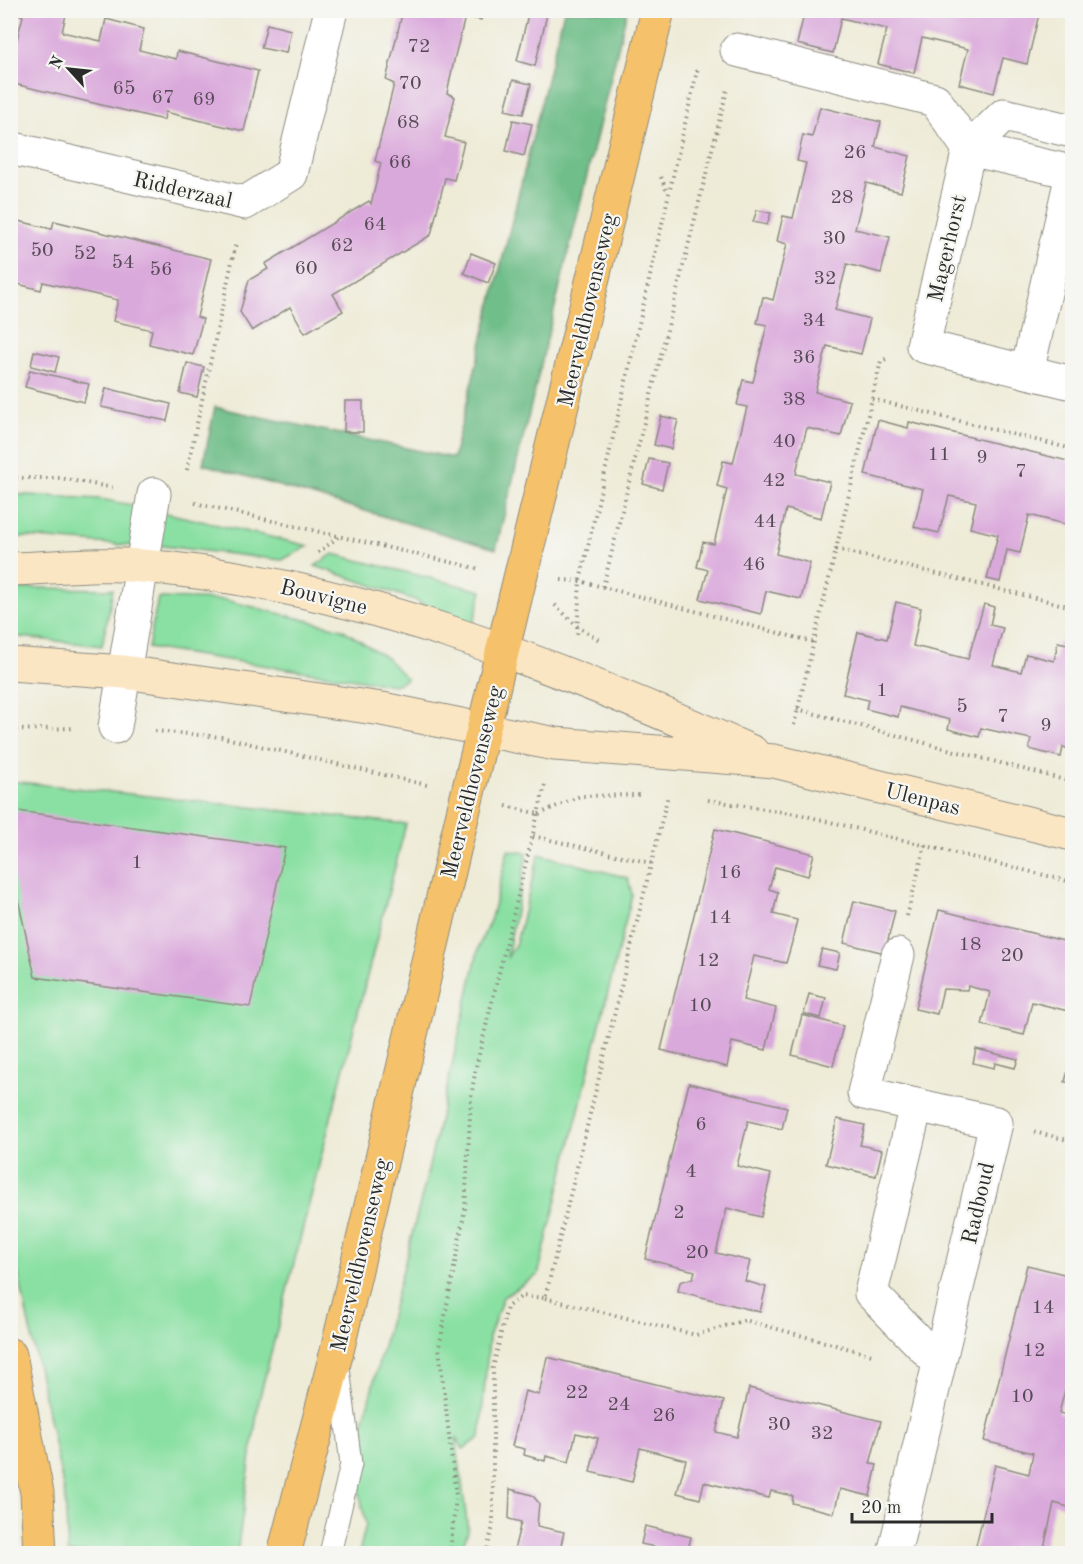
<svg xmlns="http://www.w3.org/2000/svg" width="1083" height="1564" font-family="'Old Standard TT',serif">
<rect width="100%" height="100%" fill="#f6f6f2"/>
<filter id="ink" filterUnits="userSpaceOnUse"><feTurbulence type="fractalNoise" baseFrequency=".0167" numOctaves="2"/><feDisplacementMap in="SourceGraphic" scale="12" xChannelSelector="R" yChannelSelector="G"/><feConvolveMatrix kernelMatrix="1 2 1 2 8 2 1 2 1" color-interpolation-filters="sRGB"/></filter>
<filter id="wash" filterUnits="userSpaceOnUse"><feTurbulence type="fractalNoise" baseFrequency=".008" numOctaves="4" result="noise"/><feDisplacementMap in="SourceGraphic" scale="24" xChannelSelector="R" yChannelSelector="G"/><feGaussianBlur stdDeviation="1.35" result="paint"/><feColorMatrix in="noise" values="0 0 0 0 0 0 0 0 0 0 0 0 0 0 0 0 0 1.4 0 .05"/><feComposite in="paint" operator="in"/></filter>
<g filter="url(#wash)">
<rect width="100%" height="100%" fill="#eeebd7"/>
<!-- green -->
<g fill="#8ae0a3" stroke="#5a8667" stroke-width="1.5">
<path d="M10,494L100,499L143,507L134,546L26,537L11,538Z"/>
<path d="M162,512L309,546L282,560L155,545Z"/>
<path d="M333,554L482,591L471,632L415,600L315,566Z"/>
<path d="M31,588L113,589L102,646L11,636V590Z"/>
<path d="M158,598L225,600L342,629L387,658L407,679L395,685L148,648Z"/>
<path d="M10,781L406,824L259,1400L237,1553H68L65,1495L11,1239Z"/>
<path d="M508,850L527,853L507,958L516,943L539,854L628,878L632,895L538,1275L503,1297L489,1337L480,1438L463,1449L456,1437L468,1531L460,1553H359L366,1524L353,1462L424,1188L479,946L491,918Z"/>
</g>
<!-- forest -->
<path fill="#6fbe89" stroke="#4d745a" stroke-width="1.5" d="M564,11H627L496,549L203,464L215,407L453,458Z"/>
<g id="blocks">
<!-- building -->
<g fill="#daa9db">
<path d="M10,10H67L62,32L101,41L106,19L144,29L139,50L176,59L177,51L258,71L244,131L165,112L164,120L10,83V67L23,16Z"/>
<path d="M403,10H483L481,20L465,17L455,56L447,93L455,97L445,137L464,142L454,180L445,178L431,235L333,294L343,311L305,333L290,307L252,331L240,312L249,280L268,269L265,264L369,201L371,204L381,163L375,161L394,84L386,80Z"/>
<path d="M529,10H548L535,66L517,61Z"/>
<path d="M805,10H1040L1027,64L1003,58L994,93L959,84L968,49L922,38L914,73L878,64L887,29L841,18L833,53L797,44Z"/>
<path d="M267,24L291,30L286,53L261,48Z"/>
<path d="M513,80L531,84L523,114L505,110Z"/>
<path d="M820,107L881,122L875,147L910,156L901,192L866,183L855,229L890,237L881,273L847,264L835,310L870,319L861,354L827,346L815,392L850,401L841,436L807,428L801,450L796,474L830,482L821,518L786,509L776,554L810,563L801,599L766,591L761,614L700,599L708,570L697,567L703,542L714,544L727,489L717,486L720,474L723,461L733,463L747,407L737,405L743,380L753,382L767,325L757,323L763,297L773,300L787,244L777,241L783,216L793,218L806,163L797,161L803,135L812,137Z"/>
<path d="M513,120L532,124L524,156L506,151Z"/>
<path d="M757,210L771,213L767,225L753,222Z"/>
<path d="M10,219L52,229L54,221L211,259L197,317L203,319L193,355L149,344L152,330L113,321L118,300L43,282L41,290L10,282Z"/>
<path d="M471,253L496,263L488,283L464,273Z"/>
<path d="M1072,282V297L1068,296Z"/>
<path d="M34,351L59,357L55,372L31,366Z"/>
<path d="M187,363L204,367L197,397L180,393Z"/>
<path d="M30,370L89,384L84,402L25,387Z"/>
<path d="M106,388L171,404L167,421L101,407Z"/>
<path d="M345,401H363V432H344Z"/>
<path d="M661,416L678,420L671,449L654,445Z"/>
<path d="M878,420L908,428L909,422L1072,462V526L1029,515L1020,553L1007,550L1000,582L987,579L998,535L970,528L976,502L949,496L939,533L914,527L923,489L865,475Z"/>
<path d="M649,459L668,463L662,489L643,484Z"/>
<path d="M896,602L921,608L913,646L940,652L968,659L984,604L994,607L990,625L1003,628L993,665L1021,672L1026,654L1054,661L1058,642L1072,645V750L1063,747L1061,757L1029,749L1031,739L981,728L979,737L948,729L950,720L900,707L898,717L866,709L868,700L843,694L858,632L887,639Z"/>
<path d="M10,810L285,848L250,1007L35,977L10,862Z"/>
<path d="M715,829L814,854L808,876L775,867L769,889L778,892L773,914L797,920L792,942L786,963L754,956L743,1000L776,1008L766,1050L732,1042L727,1067L661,1050Z"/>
<path d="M854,901L895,911L885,953L844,943Z"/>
<path d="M939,910L1072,943V1012L1032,1002L1024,1035L982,1025L990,992L968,986L967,990L943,989L937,1014L915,1009Z"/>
<path d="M822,949L840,953L836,969L817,965Z"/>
<path d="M809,994L826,998L821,1018L804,1014Z"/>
<path d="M802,1015L843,1026L833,1066L792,1055Z"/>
<path d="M976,1049L1018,1059L1015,1068L995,1063L994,1068L973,1063Z"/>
<path d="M1072,1055V1083L1065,1082Z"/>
<path d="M689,1083L787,1107L782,1129L748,1121L737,1166L771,1174L761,1217L727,1208L716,1253L750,1261L745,1281L766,1287L760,1312L678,1291L680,1282L693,1278L695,1271L645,1259Z"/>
<path d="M837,1119L865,1125L860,1145L882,1150L876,1176L826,1164Z"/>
<path d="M1072,1230V1254L1066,1252Z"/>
<path d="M1027,1265L1072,1276V1392L1065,1390L1059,1413L1072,1416V1508L1054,1503L1044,1548L1062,1554H974L995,1465L1029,1474L1033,1453L984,1441Z"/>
<path d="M547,1357L724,1401L716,1432L737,1437L749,1388L881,1421L870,1464L877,1465L870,1496L840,1489L834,1513L792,1503L793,1496L771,1491L769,1498L704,1482L700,1499L677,1493L686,1460L640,1448L632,1482L590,1472L598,1438L576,1433L569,1462L546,1456L545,1461L524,1455L525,1449L512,1446L525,1391L539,1395Z"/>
<path d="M510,1489L532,1495L539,1503L537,1526L564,1532L559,1554H513L521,1522L509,1519Z"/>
<path d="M645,1526L691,1537L687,1554L641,1544Z"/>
</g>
</g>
</g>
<g filter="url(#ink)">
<use href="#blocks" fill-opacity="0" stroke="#8c8b81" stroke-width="1.5"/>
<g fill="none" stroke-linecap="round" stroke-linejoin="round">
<defs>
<path id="lane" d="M330,1554L351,1464L339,1368"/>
<g id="street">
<path d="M737,50L935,100L969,149L1004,115L1072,131"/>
<path d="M10,148L245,203L291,174L331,10"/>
<path d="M1072,172L969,149L923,346L1072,383"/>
<path d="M1027,372L1072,174"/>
<path d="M115,727L154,494"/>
<path d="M898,955L864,1093L916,1105L871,1293L939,1363"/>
<path d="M894,1554L996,1123L916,1105"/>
</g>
<g id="secondary">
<path d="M10,569C54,568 99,562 142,566C352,583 560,667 752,752"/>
<path d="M10,664L124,672L382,709L555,744L774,761L1072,834"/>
</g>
<g id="primary">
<path d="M10,1355L37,1493L40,1554"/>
<path d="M284,1554L337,1351L455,846L658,10"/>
</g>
</defs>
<!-- lane casing -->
<use href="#lane" stroke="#8c8b81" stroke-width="23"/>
<!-- street casing -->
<use href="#street" stroke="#8c8b81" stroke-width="35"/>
<!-- secondary casing -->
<use href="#secondary" stroke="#8c8b81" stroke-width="35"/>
<!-- primary casing -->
<use href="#primary" stroke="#8c8b81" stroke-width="35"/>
<!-- path -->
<g stroke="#8c8b81" stroke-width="4" stroke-dasharray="1.5 4.5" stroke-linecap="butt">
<path d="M661,177L667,192"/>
<path d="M872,399L1072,449"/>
<path d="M187,470L236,243"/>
<path d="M10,478H60L114,488"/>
<path d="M195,503L480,569"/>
<path d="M836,549L1072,607"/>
<path d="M318,553L338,537"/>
<path d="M561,580L580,581L813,642"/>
<path d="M603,587L727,90"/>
<path d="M555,605L578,627L601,641"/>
<path d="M577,634L580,581L698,67"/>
<path d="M797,709L1072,782"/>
<path d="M794,725L881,361L886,359"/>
<path d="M10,730L76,728"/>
<path d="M155,731L221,737L427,785"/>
<path d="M708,800L802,815L1072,882"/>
<path d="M506,806L539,814"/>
<path d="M539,814L580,796L639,795"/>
<path d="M533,836L651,863"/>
<path d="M907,916L925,845"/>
<path d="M1034,1132L1072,1141"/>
<path d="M545,1298L696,1335L745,1320L872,1355"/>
<path d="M450,1554L456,1496L439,1348L465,1209L471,1097L476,1067L545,785"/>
<path d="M486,1554L493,1526V1368L507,1307L522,1296L545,1298L668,795"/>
</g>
<!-- lane -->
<use href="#lane" stroke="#fff" stroke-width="21"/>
<!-- street -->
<use href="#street" stroke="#fff" stroke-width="33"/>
<!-- secondary -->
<use href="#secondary" stroke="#fbe6c4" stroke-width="33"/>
<!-- primary -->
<use href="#primary" stroke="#f5c16b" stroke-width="33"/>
</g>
</g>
<g text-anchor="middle" stroke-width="4.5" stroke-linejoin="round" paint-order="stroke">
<!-- number labels -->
<g font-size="20" fill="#574a57">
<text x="419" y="52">72</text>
<text x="410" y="89">70</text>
<text x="124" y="94">65</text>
<text x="163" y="103">67</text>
<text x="204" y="105">69</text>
<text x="408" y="128">68</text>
<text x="855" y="158">26</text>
<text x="400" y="168">66</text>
<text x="842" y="203">28</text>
<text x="375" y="230">64</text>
<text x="834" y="244">30</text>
<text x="342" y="251">62</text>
<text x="42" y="256">50</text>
<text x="85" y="259">52</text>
<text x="123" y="268">54</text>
<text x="306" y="274">60</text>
<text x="161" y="275">56</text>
<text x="825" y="284">32</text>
<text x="814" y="326">34</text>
<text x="804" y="363">36</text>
<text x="794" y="405">38</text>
<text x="784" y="447">40</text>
<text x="939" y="460">11</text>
<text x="982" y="463">9</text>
<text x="1021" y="477">7</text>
<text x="774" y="486">42</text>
<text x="765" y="527">44</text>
<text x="754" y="570">46</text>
<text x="882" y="696">1</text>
<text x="962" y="712">5</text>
<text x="1003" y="722">7</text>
<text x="1046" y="731">9</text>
<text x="137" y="868">1</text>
<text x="730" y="878">16</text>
<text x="720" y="923">14</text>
<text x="970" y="950">18</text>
<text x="1012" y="961">20</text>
<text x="708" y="966">12</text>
<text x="700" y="1011">10</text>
<text x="701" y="1130">6</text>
<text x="691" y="1177">4</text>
<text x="679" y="1218">2</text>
<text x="697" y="1258">20</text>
<text x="1043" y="1313">14</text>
<text x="1034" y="1356">12</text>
<text x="577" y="1398">22</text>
<text x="1022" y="1402">10</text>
<text x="619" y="1410">24</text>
<text x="664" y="1421">26</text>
<text x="779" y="1430">30</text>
<text x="822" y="1439">32</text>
</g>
<!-- street labels -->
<g font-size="22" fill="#2b2b2b" stroke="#f6f6f2">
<text transform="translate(183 189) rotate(13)" y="8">Ridderzaal</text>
<text transform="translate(946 248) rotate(-77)" y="8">Magerhorst</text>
<text transform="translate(586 310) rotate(-77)" y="8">Meerveldhovenseweg</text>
<text transform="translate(324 596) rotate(14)" y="8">Bouvigne</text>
<text transform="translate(471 782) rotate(-76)" y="8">Meerveldhovenseweg</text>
<text transform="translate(923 798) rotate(14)" y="8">Ulenpas</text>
<text transform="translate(977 1203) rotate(-77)" y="8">Radboud</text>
<text transform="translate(359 1255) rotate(-77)" y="8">Meerveldhovenseweg</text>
</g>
</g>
<!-- margin -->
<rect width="1083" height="1564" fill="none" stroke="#f6f6f2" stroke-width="36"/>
<!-- north arrow -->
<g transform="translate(69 69) rotate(297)" stroke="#f6f6f2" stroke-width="4.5" paint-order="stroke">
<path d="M0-4.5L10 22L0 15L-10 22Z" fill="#2b2b2b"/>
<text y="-9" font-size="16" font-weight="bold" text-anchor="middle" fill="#2b2b2b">N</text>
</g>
<!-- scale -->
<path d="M852 1513v9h140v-9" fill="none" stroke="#2b2b2b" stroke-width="3"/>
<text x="861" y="1513" font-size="18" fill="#2b2b2b" stroke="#f6f6f2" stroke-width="4.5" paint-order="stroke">20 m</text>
</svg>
